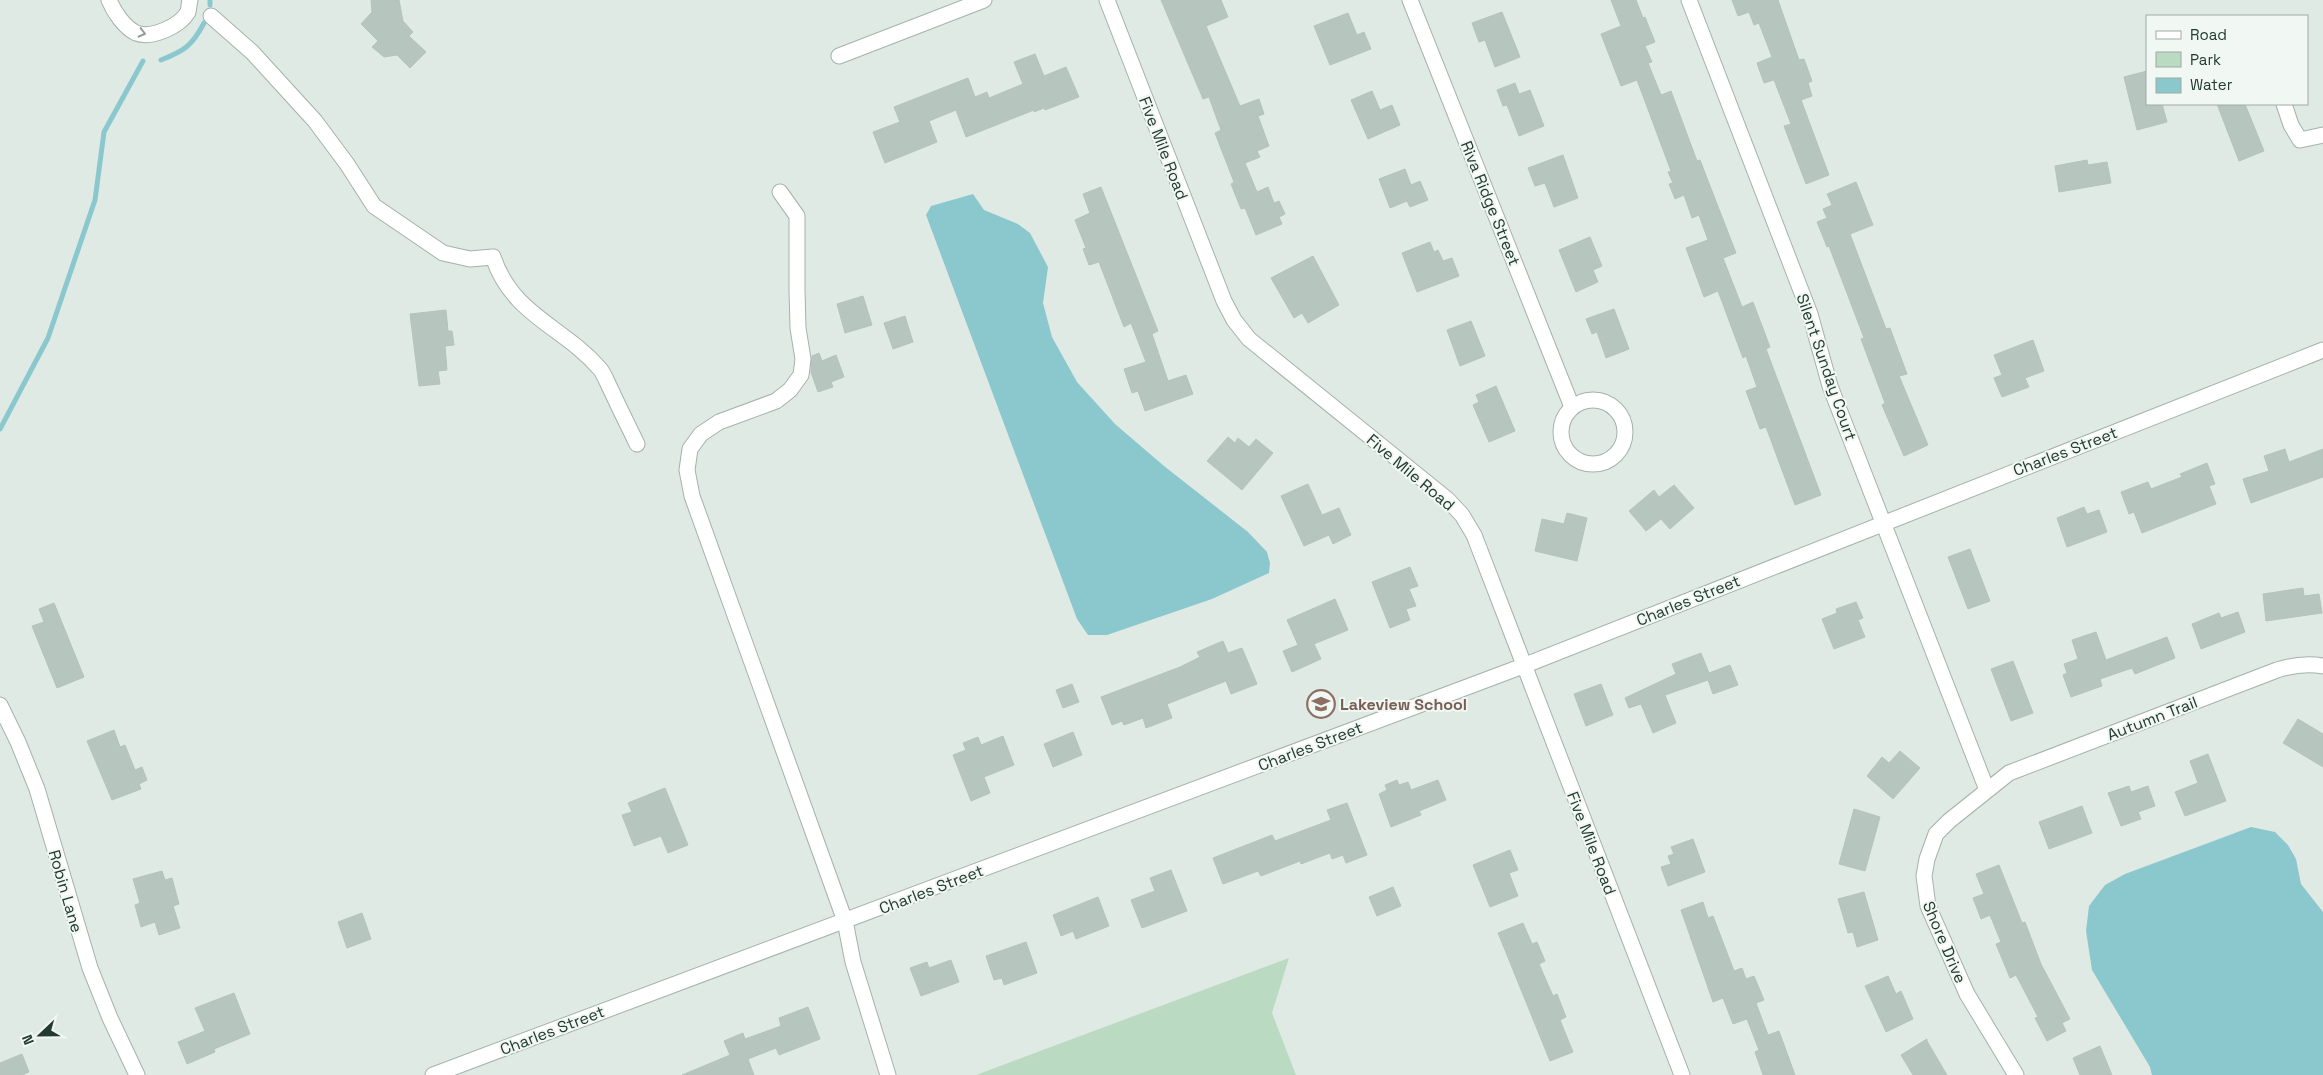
<svg xmlns="http://www.w3.org/2000/svg" width="2323" height="1075" font-family="'Space Grotesk',sans-serif">
<rect width="100%" height="100%" fill="#e0eae5"/>
<!-- green -->
<path fill="#badbc1" d="M1289,958L1272,1013L1296,1075H976Z"/>
<!-- water -->
<g fill="#8bc8cd">
<path d="M973,194L984,210L1018,224L1030,233L1048,267L1043,303L1052,337L1077,382L1115,424L1164,466L1248,532L1267,552L1270,563L1269,573L1212,599L1107,635H1088L1077,619L926,215L931,206Z"/>
<path d="M2251,827L2275,832L2288,845L2296,859L2301,884L2323,912V1075H2152L2150,1067L2092,970L2086,931L2089,906L2105,885L2125,874Z"/>
</g>
<g fill="none" stroke-linecap="round" stroke-linejoin="round">
<!-- stream -->
<g stroke="#8bc8cd" stroke-width="5">
<path d="M210,0V5"/>
<path d="M161,60C184,51 192,46 204,23"/>
<path d="M0,429L48,338L95,200L104,132L143,61"/>
</g>
</g>
<!-- building -->
<g fill="#b6c5be" stroke="#b3c4bc">
<path d="M371,0H399L403,21L413,32L409,36L426,52L410,68L397,55L384,57L372,47L378,41L361,24L372,12Z"/>
<path d="M1161,0H1221L1228,17L1206,26L1240,106L1259,99L1264,114L1258,116L1269,146L1257,151L1260,157L1245,163L1257,192L1268,187L1274,203L1279,201L1285,214L1279,217L1282,224L1256,235L1245,208L1241,209L1231,184L1234,182L1215,133L1221,130L1209,97L1203,99Z"/>
<path d="M1611,0H1636L1643,18L1645,17L1655,42L1645,46L1652,62L1648,63L1661,95L1671,91L1697,161L1700,160L1736,253L1723,258L1742,307L1753,302L1770,347L1766,349L1821,495L1795,505L1766,427L1760,429L1746,391L1757,387L1746,356L1743,358L1718,291L1704,297L1686,248L1708,240L1699,215L1692,218L1684,195L1675,199L1669,184L1673,183L1668,172L1671,171L1637,80L1621,86L1601,34L1621,26Z"/>
<path d="M1732,0H1778L1799,60L1804,59L1812,81L1808,83L1812,96L1801,100L1829,175L1806,184L1784,126L1791,124L1774,80L1764,83L1757,63L1772,57L1759,23L1754,25L1749,12L1738,16Z"/>
<path d="M1502,12L1520,57L1495,67L1485,40L1479,42L1472,23Z"/>
<path d="M1348,13L1357,35L1364,32L1371,49L1330,65L1314,26Z"/>
<path d="M1035,54L1044,76L1066,67L1079,97L1045,110L1044,108L1034,112V110L966,137L956,110L929,121L937,142L885,163L873,132L900,122L894,107L968,78L975,97L987,92L989,98L1023,84L1014,62Z"/>
<path d="M2147,71V104H2162L2167,122L2137,130L2124,77Z"/>
<path d="M1515,83L1519,94L1530,90L1544,126L1519,136L1507,105L1503,106L1497,90Z"/>
<path d="M1372,91L1380,110L1392,105L1400,125L1368,139L1351,100Z"/>
<path d="M2217,104H2245L2264,151L2239,161Z"/>
<path d="M1563,155L1578,198L1554,207L1545,183L1535,186L1528,168Z"/>
<path d="M2087,160L2088,165L2107,162L2111,183L2059,192L2055,166Z"/>
<path d="M1405,169L1411,185L1420,181L1428,200L1410,207L1407,201L1390,208L1379,179Z"/>
<path d="M1856,182L1873,225L1850,234L1886,329L1890,328L1907,374L1899,376L1928,445L1904,456L1882,405L1885,403L1861,339L1864,338L1829,246L1827,247L1817,222L1827,218L1823,209L1832,205L1827,194Z"/>
<path d="M1101,187L1158,331L1152,334L1168,381L1186,375L1193,394L1145,411L1138,391L1132,393L1124,369L1146,362L1131,323L1124,327L1099,262L1089,265L1083,249L1086,248L1075,220L1090,213L1083,194Z"/>
<path d="M1590,237L1602,266L1593,270L1598,282L1576,292L1559,250Z"/>
<path d="M1430,242L1434,252L1438,250L1443,261L1452,258L1459,276L1417,292L1402,253Z"/>
<path d="M1313,256L1339,305L1308,323L1302,313L1294,318L1271,278Z"/>
<path d="M863,296L872,325L845,333L837,304Z"/>
<path d="M1614,309L1629,349L1606,358L1597,332L1592,334L1586,319Z"/>
<path d="M446,310L448,331H452L454,345L445,346L447,370L438,371L440,384L419,386L410,314Z"/>
<path d="M905,316L913,342L893,349L884,323Z"/>
<path d="M1471,321L1485,356L1460,366L1447,330Z"/>
<path d="M2033,340L2044,371L2025,378L2029,387L2002,397L1994,378L2002,375L1994,355Z"/>
<path d="M819,353L822,361L836,355L844,377L831,382L833,387L818,392L811,372L812,356Z"/>
<path d="M1496,386L1515,431L1489,442L1473,405L1479,402L1476,395Z"/>
<path d="M1228,437L1235,443L1238,438L1249,447L1256,439L1273,453L1242,490L1207,461Z"/>
<path d="M2285,449L2289,462L2323,449V477L2251,503L2243,479L2269,471L2264,456Z"/>
<path d="M2207,463L2215,484L2209,486L2216,504L2142,533L2134,512L2129,514L2121,492L2148,482L2151,489L2182,477L2180,474Z"/>
<path d="M1308,484L1322,515L1339,508L1351,535L1333,544L1329,535L1304,546L1281,496Z"/>
<path d="M1674,485L1694,508L1670,529L1661,519L1646,531L1629,511L1654,490L1659,497Z"/>
<path d="M2084,507L2087,514L2099,510L2107,532L2067,547L2057,518Z"/>
<path d="M1567,513L1587,518L1577,561L1535,551L1542,519L1564,524Z"/>
<path d="M1970,549L1990,601L1968,609L1948,557Z"/>
<path d="M1410,567L1418,586L1409,589L1416,606L1406,609L1410,620L1390,628L1372,582Z"/>
<path d="M2303,588L2304,596L2319,594L2322,613L2266,621L2263,594Z"/>
<path d="M1335,599L1348,630L1314,644L1321,659L1292,672L1283,651L1298,645L1287,620Z"/>
<path d="M1856,602L1863,618L1858,620L1865,637L1834,649L1822,619L1837,613L1836,609Z"/>
<path d="M54,603L84,677L57,688L32,626L44,622L39,609Z"/>
<path d="M2238,612L2245,632L2201,649L2192,624L2219,613L2221,618Z"/>
<path d="M2096,632L2106,660L2167,637L2175,658L2135,674L2132,668L2100,679L2102,686L2071,697L2063,675L2067,673L2064,664L2078,659L2072,640Z"/>
<path d="M1223,641L1228,653L1242,648L1257,684L1231,694L1226,681L1167,704L1172,718L1146,728L1143,718L1124,725L1122,721L1112,725L1101,697L1180,667L1200,657L1197,652Z"/>
<path d="M1701,653L1709,673L1730,665L1738,685L1713,694L1708,680L1665,695L1676,723L1653,733L1641,704L1629,708L1625,698L1676,674L1672,664Z"/>
<path d="M2013,661L2033,713L2011,721L1991,669Z"/>
<path d="M1072,684L1079,702L1063,708L1056,690Z"/>
<path d="M1601,684L1613,715L1586,726L1574,694Z"/>
<path d="M2298,719L2323,734V767L2283,743Z"/>
<path d="M114,730L120,747L125,745L135,770L142,767L147,780L139,784L141,789L112,800L87,741Z"/>
<path d="M1073,732L1082,755L1053,767L1044,744Z"/>
<path d="M1003,736L1014,765L984,777L990,793L971,801L953,755L966,750L963,743L978,737L981,745Z"/>
<path d="M1900,751L1920,768L1893,799L1867,776L1882,757L1889,763Z"/>
<path d="M2208,754L2226,801L2185,816L2175,792L2198,783L2190,761Z"/>
<path d="M1397,780L1399,785L1408,782L1411,790L1438,780L1446,800L1419,811L1421,815L1391,827L1379,794L1387,790L1385,785Z"/>
<path d="M2129,786L2131,792L2148,786L2155,806L2138,812L2141,819L2121,826L2108,793Z"/>
<path d="M665,788L688,845L668,853L661,836L634,846L622,815L632,812L628,803Z"/>
<path d="M1347,803L1367,855L1346,863L1343,855L1332,859L1330,853L1301,864L1300,861L1261,876L1258,871L1223,884L1213,858L1272,835L1275,841L1331,820L1327,810Z"/>
<path d="M2082,806L2092,833L2049,849L2039,822Z"/>
<path d="M1854,809L1880,817L1865,871L1839,864Z"/>
<path d="M1693,839L1705,872L1668,886L1661,867L1671,864L1668,856L1674,854L1671,847Z"/>
<path d="M1510,850L1518,870L1509,873L1518,896L1490,907L1473,865Z"/>
<path d="M1999,865L2022,923L2025,922L2041,964L2070,1019L2062,1023L2066,1031L2047,1041L2035,1018L2038,1017L2016,975L2010,978L1996,944L2001,942L1990,915L1981,919L1973,898L1984,894L1976,874Z"/>
<path d="M1171,870L1187,911L1142,928L1131,900L1155,891L1150,878Z"/>
<path d="M162,871L165,880L172,878L179,904L173,906L180,928L159,935L155,922L141,927L135,905L140,903L133,879Z"/>
<path d="M1393,887L1401,906L1377,916L1369,897Z"/>
<path d="M1864,892L1878,940L1857,947L1853,932L1848,933L1838,899Z"/>
<path d="M1098,897L1109,926L1076,939L1073,931L1061,936L1053,915Z"/>
<path d="M1703,902L1708,918L1713,916L1734,971L1742,968L1746,979L1754,976L1764,1000L1756,1003L1768,1035L1779,1031L1795,1075H1763L1755,1052L1759,1050L1747,1019L1733,1024L1723,998L1713,1002L1681,910Z"/>
<path d="M362,913L371,939L347,948L338,922Z"/>
<path d="M1523,923L1532,944L1537,942L1545,961L1539,964L1553,996L1557,994L1566,1017L1560,1020L1573,1052L1550,1061L1498,933Z"/>
<path d="M1026,942L1037,973L1004,985L1002,978L994,980L986,956Z"/>
<path d="M951,960L959,982L921,996L910,968L927,962L929,968Z"/>
<path d="M1888,976L1896,994L1901,991L1913,1019L1886,1032L1865,986Z"/>
<path d="M234,993L250,1034L214,1049L215,1052L187,1064L178,1042L205,1031L195,1008Z"/>
<path d="M808,1007L820,1039L779,1055L776,1048L748,1059L754,1075H682L730,1055L724,1041L743,1033L745,1039L781,1026L779,1018Z"/>
<path d="M1927,1039V1041L1947,1075H1913L1901,1055Z"/>
<path d="M2100,1046L2112,1075H2080L2073,1058Z"/>
<path d="M22,1054L29,1072L22,1075H0V1063Z"/>
</g>
<g fill="none" stroke-linecap="round" stroke-linejoin="round">
<defs>
<g id="minor">
<path d="M109,0C114,12 124,27 136,33C152,39 180,26 188,12C189,8 189,3 190,0"/>
<path d="M1107,0L1224,301L1234,320L1249,339L1447,499L1462,515L1474,535L1682,1075"/>
<path d="M1410,0L1572,407"/>
<path d="M1689,0L1810,314L1830,386L1987,790"/>
<path d="M211,16L252,52L315,121L347,164L374,206L443,253L470,259L493,257C513,316 563,326 600,369C605,375 608,385 612,392C620,410 629,427 637,444"/>
<path d="M839,56L984,0"/>
<path d="M2284,104L2291,125L2300,140L2323,135"/>
<path d="M780,192L797,216V290L798,328L803,359L801,375L790,390L776,401L719,422L701,434L690,449L687,470L692,496L845,921L853,962L888,1075"/>
<circle cx="1593" cy="432" r="32"/>
<path d="M0,705L18,742L37,789L90,968L110,1018L137,1075"/>
<path d="M433,1075L1523,666L2323,350"/>
<path d="M2016,1075L1967,994L1928,906L1924,876L1927,859L1936,834L1949,821L2009,773L2277,670C2293,665 2307,663 2323,666"/>
</g>
</defs>
<!-- minor casing -->
<use href="#minor" stroke="#a3b2ac" stroke-width="17"/>
<!-- minor -->
<use href="#minor" stroke="#fff" stroke-width="15"/>
</g>
<!-- one-way arrows -->
<defs><path id="oneway-chevron" d="M-2-3.5L2.5 0L-2 3.5" fill="none" stroke-width="1.6" stroke-linecap="round" stroke-linejoin="round" transform="scale(1.25)"/></defs>
<use stroke="#909c98" href="#oneway-chevron" transform="translate(142 33) rotate(14)"/>
<!-- icons -->
<defs>
<symbol id="school-ring" viewBox="-11 -11 22 22"><circle r="9.5" fill="#f1f7f3" stroke="#8d6e63" stroke-width="1.5"/><path d="M0-5L7-2L0 1L-7-2ZM-4 1L0 2.5L4 1V4Q0 6-4 4Z" fill="#8d6e63"/></symbol>
</defs>
<g fill-rule="evenodd">
<use href="#school-ring" x="1305" y="688" width="32" height="32"/>
</g>
<g text-anchor="middle" stroke-width="4" stroke-linejoin="round" paint-order="stroke">
<!-- street labels -->
<g font-size="16" fill="#223a32" stroke="#f1f7f3">
<text transform="translate(1164 148) rotate(69)" y="6">Five Mile Road</text>
<text transform="translate(1491 203) rotate(68)" y="6">Riva Ridge Street</text>
<text transform="translate(1827 367) rotate(71)" y="6">Silent Sunday Court</text>
<text transform="translate(2065 451) rotate(-21)" y="6">Charles Street</text>
<text transform="translate(1411 472) rotate(40)" y="6">Five Mile Road</text>
<text transform="translate(1688 600) rotate(-22)" y="6">Charles Street</text>
<text transform="translate(2152 718) rotate(-21)" y="6">Autumn Trail</text>
<text transform="translate(1310 746) rotate(-21)" y="6">Charles Street</text>
<text transform="translate(1592 843) rotate(69)" y="6">Five Mile Road</text>
<text transform="translate(931 889) rotate(-21)" y="6">Charles Street</text>
<text transform="translate(66 891) rotate(74)" y="6">Robin Lane</text>
<text transform="translate(1945 942) rotate(67)" y="6">Shore Drive</text>
<text transform="translate(552 1030) rotate(-21)" y="6">Charles Street</text>
</g>
<!-- education labels -->
<g font-size="16" font-weight="bold" fill="#785e54" stroke="#f1f7f3" text-anchor="start">
<text x="1340" y="710">Lakeview School</text>
</g>
</g>
<!-- legend -->
<rect x="2146" y="15" width="162" height="90" fill="#f1f7f3" stroke="#9eaba6"/>
<rect x="2156" y="31" width="25" height="8" fill="#ffffff" stroke="#9eaba6"/>
<text x="2190" y="40" font-size="15" fill="#223a32">Road</text>
<rect x="2156" y="52" width="25" height="15" fill="#badbc1" stroke="#9eaba6"/>
<text x="2190" y="65" font-size="15" fill="#223a32">Park</text>
<rect x="2156" y="78" width="25" height="15" fill="#8bc8cd" stroke="#9eaba6"/>
<text x="2190" y="90" font-size="15" fill="#223a32">Water</text>
<!-- north arrow -->
<g transform="translate(40 1035) rotate(248)" stroke="#f1f7f3" stroke-width="4" paint-order="stroke">
<path d="M0-4L9 19L0 12L-9 19Z" fill="#223a32"/>
<text y="-8" font-size="14" font-weight="bold" text-anchor="middle" fill="#223a32">N</text>
</g>
</svg>
